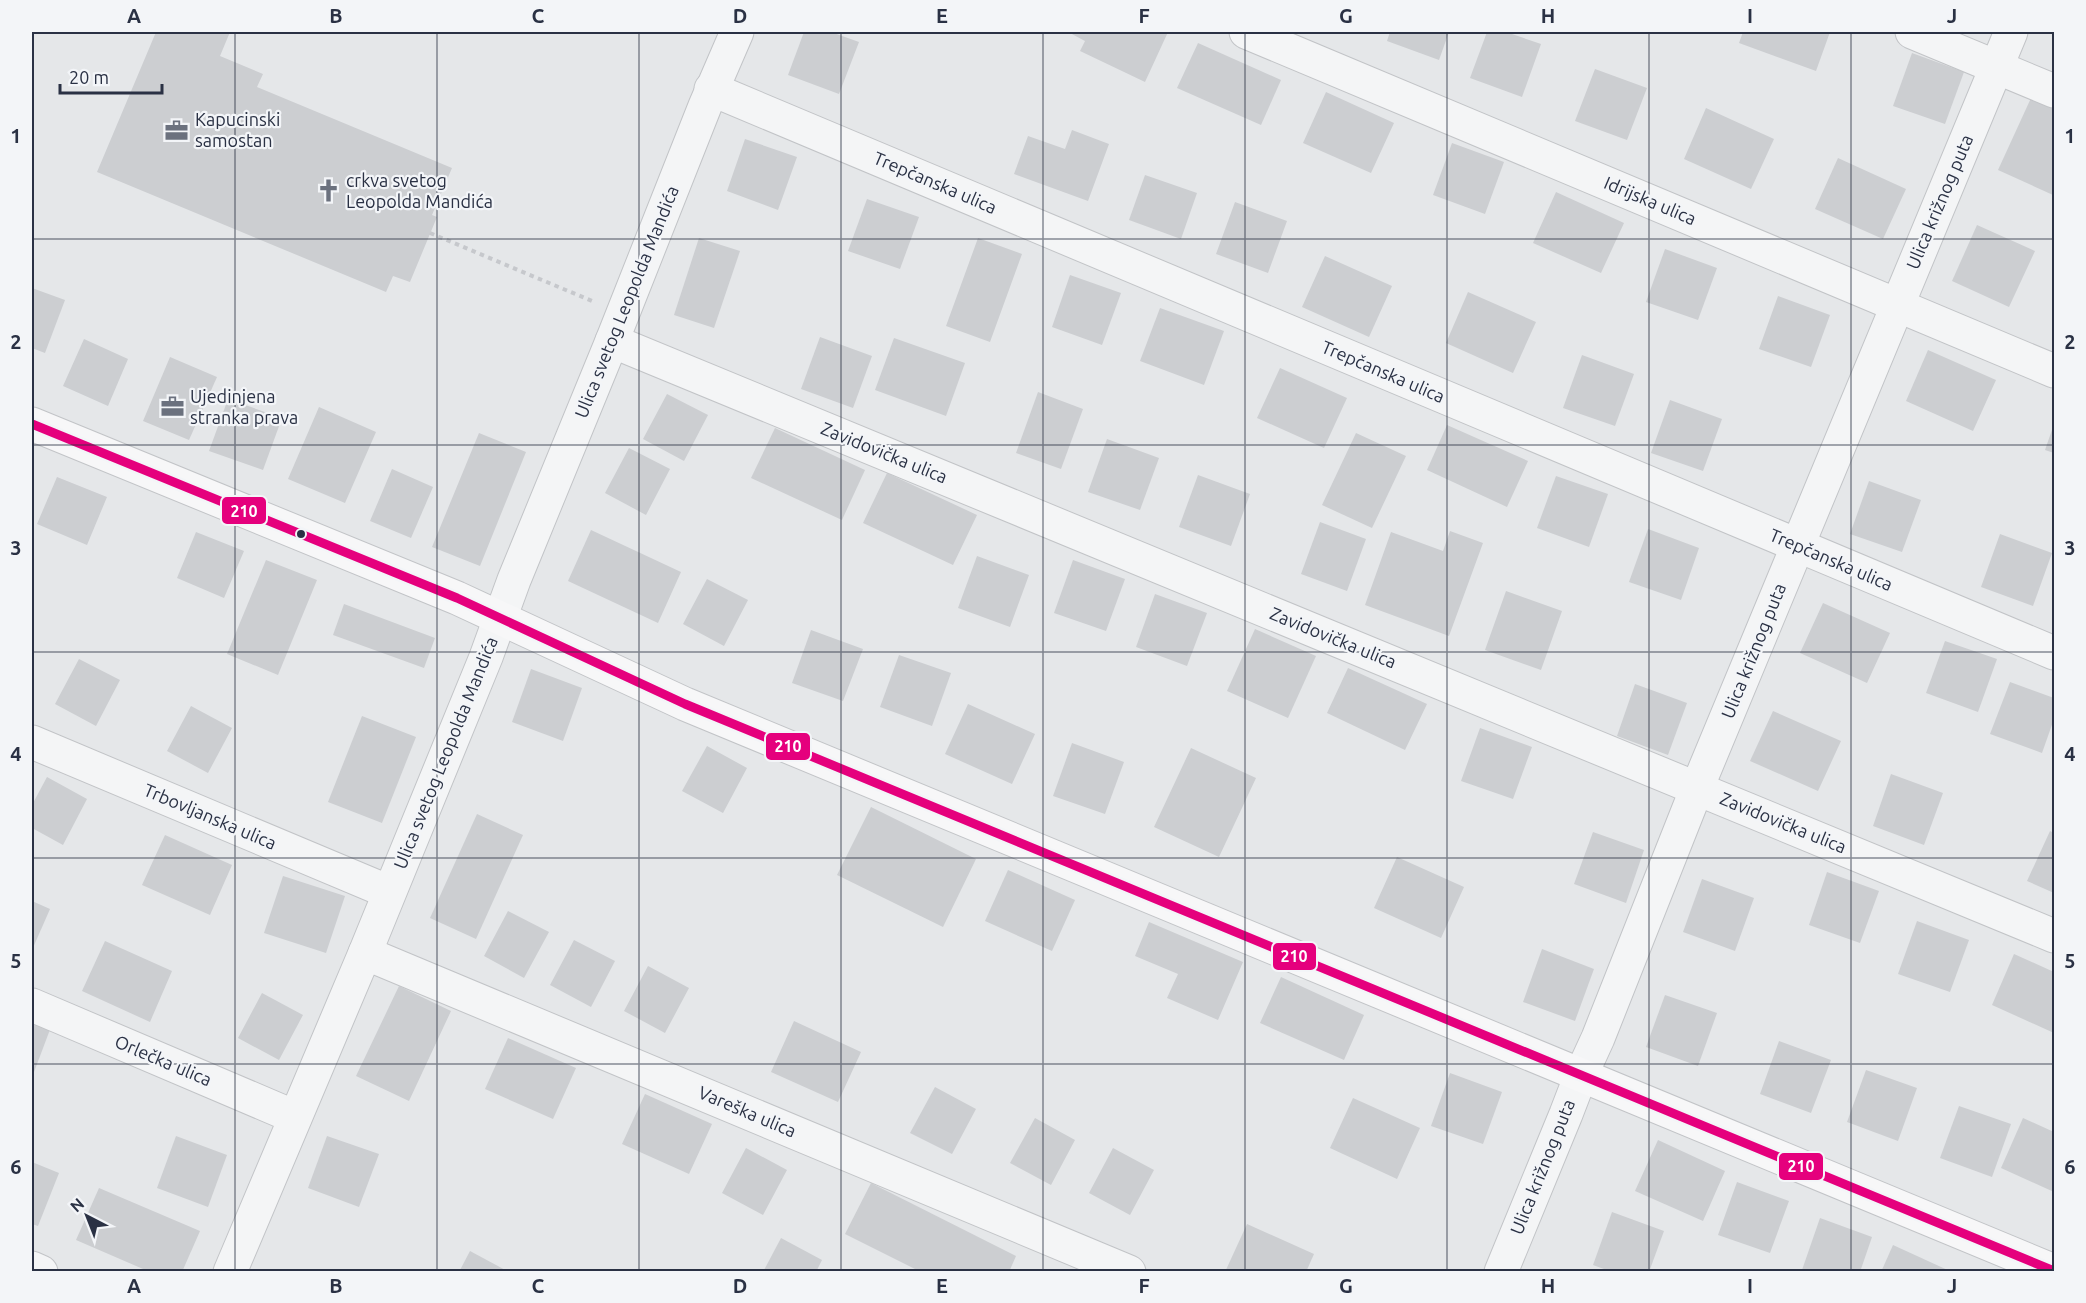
<svg xmlns="http://www.w3.org/2000/svg" width="2086" height="1303" font-family="Ubuntu,sans-serif">
<rect width="100%" height="100%" fill="#e5e7e9"/>
<!-- building -->
<g fill="#ccced1">
<path d="M156,32H230L220,56L263,74L257,87L452,168L432,215L437,217L410,282L393,276L386,292L97,172Z"/>
<path d="M804,32H831L859,42L839,94L788,75Z"/>
<path d="M1071,32H1168L1145,82L1080,51L1085,41L1070,33Z"/>
<path d="M1390,32H1449L1439,60L1387,41Z"/>
<path d="M1487,32H1506L1541,44L1522,97L1470,78Z"/>
<path d="M1743,32H1830L1816,71L1739,43Z"/>
<path d="M1198,43L1281,80L1261,125L1177,88Z"/>
<path d="M1912,53L1964,72L1945,124L1893,106Z"/>
<path d="M1595,69L1647,88L1627,140L1575,121Z"/>
<path d="M1326,92L1394,123L1371,173L1303,143Z"/>
<path d="M2031,98L2054,108V191L2053,195L1998,170Z"/>
<path d="M1706,108L1774,139L1751,189L1684,159Z"/>
<path d="M1072,130L1109,144L1088,201L1014,174L1028,136L1065,149Z"/>
<path d="M745,139L797,157L778,210L727,191Z"/>
<path d="M1452,143L1504,162L1485,214L1433,195Z"/>
<path d="M1838,158L1906,189L1883,239L1815,209Z"/>
<path d="M1145,175L1197,193L1181,239L1129,220Z"/>
<path d="M1556,192L1624,223L1601,273L1533,243Z"/>
<path d="M867,199L919,217L900,269L848,251Z"/>
<path d="M1235,202L1287,221L1268,273L1216,254Z"/>
<path d="M1977,225L2035,251L2009,307L1952,281Z"/>
<path d="M699,238L740,251L714,328L674,315Z"/>
<path d="M978,238L1022,254L990,342L946,326Z"/>
<path d="M1665,249L1717,268L1698,320L1646,302Z"/>
<path d="M1325,256L1392,286L1369,337L1302,307Z"/>
<path d="M1070,275L1121,293L1102,345L1052,327Z"/>
<path d="M32,288L65,300L45,353L32,348Z"/>
<path d="M1468,292L1536,322L1513,373L1446,343Z"/>
<path d="M1778,296L1830,315L1811,367L1759,349Z"/>
<path d="M1160,308L1224,331L1204,385L1140,361Z"/>
<path d="M820,337L872,356L853,408L801,389Z"/>
<path d="M894,338L965,363L946,416L875,390Z"/>
<path d="M84,339L128,359L108,406L63,386Z"/>
<path d="M1928,350L1996,380L1973,431L1906,401Z"/>
<path d="M1582,355L1634,374L1615,426L1563,408Z"/>
<path d="M170,357L217,377L189,440L143,421Z"/>
<path d="M1280,368L1347,398L1324,448L1257,418Z"/>
<path d="M1038,392L1083,409L1061,469L1016,453Z"/>
<path d="M667,394L708,415L684,461L643,439Z"/>
<path d="M228,399L282,418L263,470L209,451Z"/>
<path d="M1670,400L1722,419L1703,471L1651,453Z"/>
<path d="M319,407L376,432L345,503L288,479Z"/>
<path d="M2054,424V453L2045,450Z"/>
<path d="M1447,425L1528,461L1507,507L1427,470Z"/>
<path d="M775,428L865,470L842,520L751,478Z"/>
<path d="M479,433L526,452L480,566L432,547Z"/>
<path d="M1356,433L1406,456L1372,528L1322,505Z"/>
<path d="M1107,439L1159,458L1140,510L1088,492Z"/>
<path d="M629,448L670,469L646,515L605,493Z"/>
<path d="M392,469L433,487L411,538L370,521Z"/>
<path d="M887,473L977,515L953,565L863,523Z"/>
<path d="M1198,475L1250,494L1231,546L1179,527Z"/>
<path d="M1556,476L1608,494L1589,547L1537,528Z"/>
<path d="M57,477L107,497L87,545L37,524Z"/>
<path d="M1869,481L1921,500L1902,552L1850,534Z"/>
<path d="M1320,522L1366,539L1347,591L1301,574Z"/>
<path d="M1648,529L1699,548L1681,600L1629,582Z"/>
<path d="M591,530L681,572L658,623L568,581Z"/>
<path d="M1450,531L1483,543L1449,636L1365,605L1391,532L1443,551Z"/>
<path d="M196,532L244,551L224,598L177,578Z"/>
<path d="M2000,534L2052,553L2033,606L1981,587Z"/>
<path d="M977,556L1029,575L1010,627L958,608Z"/>
<path d="M266,560L317,580L278,675L227,654Z"/>
<path d="M1073,560L1125,579L1106,631L1054,613Z"/>
<path d="M707,579L748,600L724,646L683,624Z"/>
<path d="M1506,591L1562,611L1541,670L1485,650Z"/>
<path d="M1155,594L1207,613L1187,666L1136,647Z"/>
<path d="M1823,603L1890,633L1867,683L1800,653Z"/>
<path d="M344,604L435,638L424,668L333,635Z"/>
<path d="M1255,629L1316,656L1288,718L1227,691Z"/>
<path d="M811,630L863,649L843,701L792,683Z"/>
<path d="M1945,641L1997,659L1978,712L1926,693Z"/>
<path d="M899,655L951,673L932,726L880,707Z"/>
<path d="M79,659L120,680L96,726L55,704Z"/>
<path d="M1348,668L1427,704L1405,750L1327,713Z"/>
<path d="M531,669L582,688L563,741L512,722Z"/>
<path d="M2010,682L2054,698V719L2042,753L1990,734Z"/>
<path d="M1635,684L1687,703L1668,755L1617,736Z"/>
<path d="M968,704L1035,734L1012,784L945,754Z"/>
<path d="M191,706L232,728L208,773L167,751Z"/>
<path d="M1773,711L1841,741L1818,791L1750,761Z"/>
<path d="M362,716L416,737L382,823L328,802Z"/>
<path d="M1480,728L1532,747L1513,799L1461,781Z"/>
<path d="M1072,743L1124,762L1105,814L1053,796Z"/>
<path d="M707,746L747,768L723,813L682,791Z"/>
<path d="M1191,748L1256,778L1219,857L1154,827Z"/>
<path d="M1891,774L1943,793L1924,845L1873,826Z"/>
<path d="M47,777L87,799L63,845L32,828V805Z"/>
<path d="M871,807L976,859L943,927L837,875Z"/>
<path d="M477,814L523,835L476,939L430,918Z"/>
<path d="M2050,831L2054,833V893L2027,881Z"/>
<path d="M1593,832L1644,850L1626,903L1574,884Z"/>
<path d="M165,835L232,865L210,915L142,885Z"/>
<path d="M1397,857L1464,887L1441,938L1374,908Z"/>
<path d="M1008,870L1075,900L1052,951L985,921Z"/>
<path d="M1827,872L1879,891L1860,943L1809,925Z"/>
<path d="M283,876L345,896L326,953L264,933Z"/>
<path d="M1702,879L1754,898L1735,951L1683,932Z"/>
<path d="M32,901L50,909L32,950Z"/>
<path d="M508,911L549,932L524,978L484,956Z"/>
<path d="M1917,921L1969,940L1950,992L1898,974Z"/>
<path d="M1149,922L1243,962L1218,1020L1167,998L1178,974L1135,956Z"/>
<path d="M574,940L615,961L591,1007L550,985Z"/>
<path d="M105,941L172,971L150,1022L82,991Z"/>
<path d="M1542,949L1594,969L1575,1021L1523,1002Z"/>
<path d="M2014,954L2054,972V1033L1992,1005Z"/>
<path d="M648,966L689,988L665,1033L624,1011Z"/>
<path d="M1281,977L1364,1015L1344,1060L1260,1023Z"/>
<path d="M399,986L451,1011L409,1101L356,1076Z"/>
<path d="M262,993L303,1015L279,1060L238,1038Z"/>
<path d="M1665,995L1717,1013L1698,1066L1646,1047Z"/>
<path d="M32,1011L54,1019L34,1072L32,1071Z"/>
<path d="M794,1021L861,1052L838,1102L771,1072Z"/>
<path d="M508,1038L576,1068L553,1119L485,1089Z"/>
<path d="M1779,1041L1831,1060L1811,1113L1760,1094Z"/>
<path d="M1866,1070L1917,1088L1898,1141L1847,1122Z"/>
<path d="M1450,1073L1502,1092L1483,1144L1431,1126Z"/>
<path d="M935,1087L976,1109L952,1154L910,1133Z"/>
<path d="M645,1094L712,1124L689,1174L622,1144Z"/>
<path d="M1353,1098L1420,1128L1397,1179L1330,1148Z"/>
<path d="M1959,1106L2011,1124L1992,1177L1940,1158Z"/>
<path d="M1035,1118L1075,1140L1051,1185L1010,1163Z"/>
<path d="M2023,1118L2054,1132V1192L2001,1168Z"/>
<path d="M176,1136L227,1155L208,1207L157,1188Z"/>
<path d="M327,1136L379,1154L359,1207L308,1188Z"/>
<path d="M1658,1140L1725,1171L1703,1221L1635,1191Z"/>
<path d="M746,1148L787,1170L763,1215L722,1193Z"/>
<path d="M1113,1148L1154,1170L1130,1215L1089,1193Z"/>
<path d="M32,1162L59,1173L38,1226L32,1224Z"/>
<path d="M1737,1182L1789,1201L1770,1253L1718,1235Z"/>
<path d="M871,1183L1016,1256L1009,1272H921L845,1234Z"/>
<path d="M99,1188L200,1231L182,1272H150L76,1240Z"/>
<path d="M1612,1212L1664,1231L1649,1272H1612L1593,1265Z"/>
<path d="M1820,1218L1872,1237L1860,1272L1802,1270Z"/>
<path d="M1247,1224L1314,1254L1306,1272H1225Z"/>
<path d="M781,1238L822,1260L816,1272H763Z"/>
<path d="M1893,1245L1952,1272H1881Z"/>
<path d="M470,1251L509,1272H459Z"/>
</g>
<g fill="none" stroke-linecap="round" stroke-linejoin="round">
<defs>
<g id="street">
<path d="M1246,32L2054,371"/>
<path d="M1912,32L2054,91"/>
<path d="M711,89L2054,653"/>
<path d="M612,341L2054,936"/>
<path d="M32,742L389,892"/>
<path d="M365,953L1129,1272"/>
<path d="M32,1005L295,1117"/>
<path d="M32,1268L41,1272"/>
<path d="M230,1272L365,953L486,657L514,580L612,341L705,106L737,32"/>
<path d="M1501,1272L1566,1114L1581,1075L1598,1038L1697,788L2011,32"/>
</g>
<path id="secondary" d="M32,424L457,598L685,704L2054,1271"/>
</defs>
<!-- street casing -->
<use href="#street" stroke="#c2c4c7" stroke-width="35"/>
<!-- secondary casing -->
<use href="#secondary" stroke="#c2c4c7" stroke-width="35"/>
<!-- path -->
<path stroke="#c6c8cc" stroke-width="4" stroke-dasharray="4.5 4.5" stroke-linecap="butt" d="M430,233L592,301"/>
<!-- street -->
<use href="#street" stroke="#f4f5f6" stroke-width="33"/>
<!-- secondary -->
<use href="#secondary" stroke="#f7f7f8" stroke-width="33"/>
<defs>
<path id="bus-1" d="M32,424L457,598L685,704L2054,1271"/>
</defs>
<!-- bus-1 casing -->
<use href="#bus-1" stroke="#f3f5f8" stroke-width="14"/>
<!-- bus-1 -->
<use href="#bus-1" stroke="#e5007d" stroke-width="9"/>
</g>
<!-- grid -->
<path fill="none" stroke="#2a3144" stroke-width="1.5" stroke-opacity="0.55" d="M235,32V1272M437,32V1272M639,32V1272M841,32V1272M1043,32V1272M1245,32V1272M1447,32V1272M1649,32V1272M1851,32V1272M32,239H2054M32,445H2054M32,652H2054M32,858H2054M32,1064H2054"/>
<!-- icons -->
<defs>
<symbol id="office-bare" viewBox="-9 -9 18 18"><path d="M-6-3h4V-5.5h4V-3h4V5H-6ZM-1-4.5V-3h2v-1.5ZM-6 0V1H6V0Z" fill="#6b717e" stroke="#f3f5f8" stroke-width="2.5" paint-order="stroke"/></symbol>
<symbol id="church-bare" viewBox="-9 -9 18 18"><path d="M-1.2-6h2.4v3.5h3.3v2.4h-3.3V6h-2.4V-.1h-3.3v-2.4h3.3Z" fill="#6b717e" stroke="#f3f5f8" stroke-width="2.5" paint-order="stroke"/></symbol>
</defs>
<g fill-rule="evenodd">
<use href="#office-bare" x="160" y="114" width="33" height="33"/>
<use href="#church-bare" x="312" y="174" width="33" height="33"/>
<use href="#office-bare" x="156" y="390" width="33" height="33"/>
</g>
<!-- markers -->
<circle fill="#2a3144" stroke="#f3f5f8" stroke-width="2" cx="301" cy="534" r="5"/>
<g text-anchor="middle" stroke-width="4.5" stroke-linejoin="round" paint-order="stroke">
<!-- poi labels -->
<g font-size="18" fill="#2a3144" stroke="#f3f5f8" text-anchor="start">
<text x="195" y="126">Kapucinski<tspan x="195" dy="21">samostan</tspan></text>
<text x="346" y="187">crkva svetog<tspan x="346" dy="21">Leopolda Mandića</tspan></text>
<text x="190" y="403">Ujedinjena<tspan x="190" dy="21">stranka prava</tspan></text>
</g>
<!-- street labels -->
<g font-size="18" fill="#2a3144" stroke="#f3f5f8">
<text transform="translate(935 183) rotate(23)" y="6">Trepčanska ulica</text>
<text transform="translate(1650 201) rotate(23)" y="6">Idrijska ulica</text>
<text transform="translate(1940 202) rotate(-67)" y="6">Ulica križnog puta</text>
<text transform="translate(627 302) rotate(-68)" y="6">Ulica svetog Leopolda Mandića</text>
<text transform="translate(1383 372) rotate(23)" y="6">Trepčanska ulica</text>
<text transform="translate(884 453) rotate(22)" y="6">Zavidovička ulica</text>
<text transform="translate(1831 560) rotate(23)" y="6">Trepčanska ulica</text>
<text transform="translate(1333 638) rotate(22)" y="6">Zavidovička ulica</text>
<text transform="translate(1754 651) rotate(-68)" y="6">Ulica križnog puta</text>
<text transform="translate(446 753) rotate(-68)" y="6">Ulica svetog Leopolda Mandića</text>
<text transform="translate(210 817) rotate(23)" y="6">Trbovljanska ulica</text>
<text transform="translate(1783 823) rotate(22)" y="6">Zavidovička ulica</text>
<text transform="translate(163 1061) rotate(23)" y="6">Orlečka ulica</text>
<text transform="translate(747 1112) rotate(23)" y="6">Vareška ulica</text>
<text transform="translate(1543 1167) rotate(-68)" y="6">Ulica križnog puta</text>
</g>
</g>
<g stroke="#f3f5f8" stroke-width="2">
<rect x="221" y="496" width="46" height="29" rx="6" fill="#e5007d"/>
<rect x="765" y="732" width="46" height="29" rx="6" fill="#e5007d"/>
<rect x="1272" y="942" width="45" height="29" rx="6" fill="#e5007d"/>
<rect x="1778" y="1152" width="46" height="29" rx="6" fill="#e5007d"/>
</g>
<g font-size="16" text-anchor="middle" font-weight="bold" fill="#fff">
<text x="244" y="517">210</text>
<text x="788" y="752">210</text>
<text x="1294" y="962">210</text>
<text x="1801" y="1172">210</text>
</g>
<!-- border -->
<rect width="2086" height="1303" fill="none" stroke="#f3f5f8" stroke-width="66"/>
<!-- north arrow -->
<g transform="translate(87 1216) rotate(318)" stroke="#f3f5f8" stroke-width="4.5" paint-order="stroke">
<path d="M0-4.5L10 22L0 15L-10 22Z" fill="#2a3144"/>
<text y="-9" font-size="16" font-weight="bold" text-anchor="middle" fill="#2a3144">N</text>
</g>
<!-- scale -->
<path d="M60 84v9h102v-9" fill="none" stroke="#2a3144" stroke-width="3"/>
<text x="69" y="84" font-size="18" fill="#2a3144" stroke="#f3f5f8" stroke-width="4.5" paint-order="stroke">20 m</text>
<rect x="33" y="33" width="2020" height="1237" fill="none" stroke="#2a3144" stroke-width="2"/>
<g font-size="20" text-anchor="middle" font-weight="bold" fill="#2a3144">
<text x="134" y="23">A</text>
<text x="336" y="23">B</text>
<text x="538" y="23">C</text>
<text x="740" y="23">D</text>
<text x="942" y="23">E</text>
<text x="1144" y="23">F</text>
<text x="1346" y="23">G</text>
<text x="1548" y="23">H</text>
<text x="1750" y="23">I</text>
<text x="1952" y="23">J</text>
<text x="16" y="143">1</text>
<text x="2070" y="143">1</text>
<text x="16" y="349">2</text>
<text x="2070" y="349">2</text>
<text x="16" y="555">3</text>
<text x="2070" y="555">3</text>
<text x="16" y="761">4</text>
<text x="2070" y="761">4</text>
<text x="16" y="968">5</text>
<text x="2070" y="968">5</text>
<text x="16" y="1174">6</text>
<text x="2070" y="1174">6</text>
<text x="134" y="1293">A</text>
<text x="336" y="1293">B</text>
<text x="538" y="1293">C</text>
<text x="740" y="1293">D</text>
<text x="942" y="1293">E</text>
<text x="1144" y="1293">F</text>
<text x="1346" y="1293">G</text>
<text x="1548" y="1293">H</text>
<text x="1750" y="1293">I</text>
<text x="1952" y="1293">J</text>
</g>
</svg>
